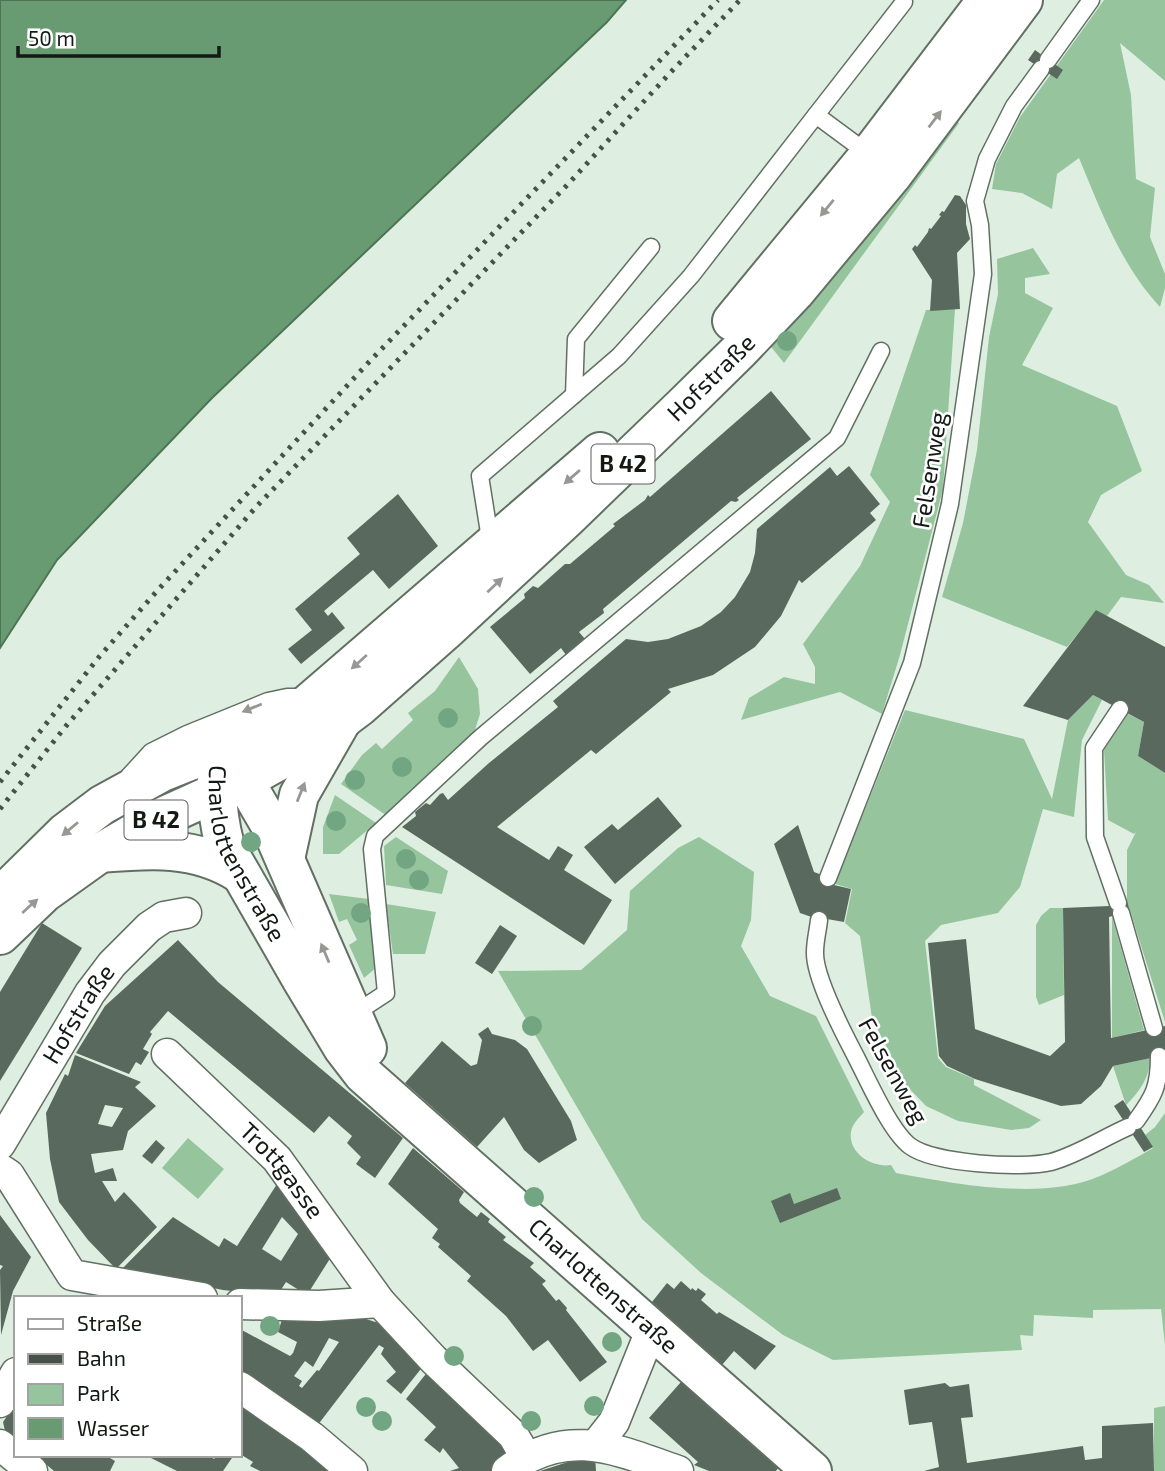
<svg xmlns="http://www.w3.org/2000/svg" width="1165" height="1471" font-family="'Exo 2',sans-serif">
<rect width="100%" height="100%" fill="#deefe1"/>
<!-- green -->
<g fill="#96c59d">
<path d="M1104,0H1165V81L1120,43L1131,95L1136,179L1155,188L1150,237L1165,274V288L1160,307C1121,265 1101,211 1079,158L1057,174L1052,209L1022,193L992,189L996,164L1020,117Z"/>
<path d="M956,121L959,123L784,363L768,343Z"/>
<path d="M1033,248L1050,274L1025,278V293L1053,308L1022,365L1117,406L1142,471L1101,495L1088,522L1126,575L1149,585L1164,603L1121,597L1107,616L1096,611L1067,647L942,597L963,523L977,450L989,337L998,294L997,259Z"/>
<path d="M955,309L943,489L900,655L882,714L840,692L741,720L749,698L784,677L815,684V667L803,644L860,566L890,502L870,475L926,310Z"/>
<path d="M459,657L478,689L480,714L474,733L387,816L341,784L362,755L376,743L382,749L413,720L408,713L435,691Z"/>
<path d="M1093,695L1102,700L1082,740L1074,817L1043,809L1020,887L998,913L941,925L925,941L938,1058L946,1067L974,1079V1085L1041,1120L1029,1128L1011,1130L958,1121L926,1106L905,1084L872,1018L860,936L845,923L852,889L835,884L905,710L1024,739L1052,799L1068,720Z"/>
<path d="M1128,714L1144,722L1138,756L1165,773V1022L1127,901V850L1136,832L1134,834L1108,820L1104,750Z"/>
<path d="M335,795L376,823L339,854H323V827Z"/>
<path d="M396,837L448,871L442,894L386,885L384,846Z"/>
<path d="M699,837L754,872L751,920L741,946L770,996L816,1016L864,1112C859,1118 852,1124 851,1132C848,1154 873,1168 891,1165L896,1173C955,1184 1044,1201 1100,1176C1118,1168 1136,1158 1153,1148L1145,1135L1155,1127L1165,1113V1345L1161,1309L1093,1310V1318L1034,1315L1033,1336L1020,1335L1022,1350L833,1360L783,1335L701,1273L642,1219L498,971L581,970L627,930L630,891L678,848Z"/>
<path d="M329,894L369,899L377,967L364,978L349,945L357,940L347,919L339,922Z"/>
<path d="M386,904L436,912L425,954H393Z"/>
<path d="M1050,908H1063L1064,995L1039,1005L1036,997V925L1041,916Z"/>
<path d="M1112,916L1144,1030L1112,1038Z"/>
<path d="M1150,1058C1150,1077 1140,1091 1126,1105L1113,1066Z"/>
<path d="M188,1138L224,1169L198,1199L162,1168Z"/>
<path d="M1165,1406V1471H1154V1408Z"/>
</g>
<!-- water -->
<path fill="#689b71" stroke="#4e7455" stroke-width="2" d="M0,0H626L607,22L212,398L57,560L0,648Z"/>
<!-- building -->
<g fill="#5a695d" fill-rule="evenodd">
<path d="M1035,50L1063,70L1057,79L1028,60Z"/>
<path d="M955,195L960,196L966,205V224L970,239L957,253L960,309L930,311L932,280L912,249L915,245L917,247L928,232L929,228L931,229L941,216L939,215L942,211L944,212Z"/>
<path d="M771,391L811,439L737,498L739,500L736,502L731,501L603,609L604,613L579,632L585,639L566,655L561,648L530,674L490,627L525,598L524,594L533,586L538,588L565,564H570L615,526L613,524L645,500L648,495L650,497Z"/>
<path d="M849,466L880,504L870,513L876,520L802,583L799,580L781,616L755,647L713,675L668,689L671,692L596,754L591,750L497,827L549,860L558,846L573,855L564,870L612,900L584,945L402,827L416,816L415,812L426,803L430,805L440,794L443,793L448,800L489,763L558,707L553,701L626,639L648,642L668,639L701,626L721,612L735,597L750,572L755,553L757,529L830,467L837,476Z"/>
<path d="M398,494L438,546L389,589L373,570L324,611L328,616L332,612L345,628L301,664L288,649L312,630L295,609L360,554L347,538Z"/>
<path d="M1096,610L1165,647V773L1138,756L1144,722L1093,695L1068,720L1023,706Z"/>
<path d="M658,797L682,826L615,884L584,847L612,824L618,830Z"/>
<path d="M798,825L814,872L835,880L834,885L851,889L844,922L827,919L826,922L800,913L774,844Z"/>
<path d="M1127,901L1130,911L1109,917L1111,1038L1165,1026V1055L1113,1066L1101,1086L1081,1104L1061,1106L975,1079L947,1066L939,1056L928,943L966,939L975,1029L1050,1056L1065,1042L1063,908L1109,906Z"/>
<path d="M42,923L82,948L0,1081V992Z"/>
<path d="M500,925L517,936L492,974L475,963Z"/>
<path d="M178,940L218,982L403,1138L375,1178L356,1164L361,1157L347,1143L352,1136L329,1116L314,1133L168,1011L150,1032L152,1034L143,1049L149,1052L141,1065L136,1062L129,1074L76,1053L105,1006Z"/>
<path d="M488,1027L492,1034L515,1040L527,1049L571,1121L577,1140L539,1163L524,1150L504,1117L477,1147L405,1083L442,1041L471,1066L477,1064L482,1040L478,1034Z"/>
<path d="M75,1055L141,1082L135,1087L156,1106L128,1131L123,1150L91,1154L95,1173L113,1168L117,1181H102L115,1202L124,1192L157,1227L116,1269L88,1240L59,1202L50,1159L46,1113L65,1074L68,1076ZM105,1105L123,1108L112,1127L98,1124Z"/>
<path d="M1123,1100L1153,1147L1144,1152L1114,1106Z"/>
<path d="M156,1140L165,1148L152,1164L142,1156Z"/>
<path d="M413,1148L464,1192L459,1200L460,1203L477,1217L481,1212L490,1219L488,1222L506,1237L503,1240L534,1263L530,1267L546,1281L542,1284L556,1301L559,1299L567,1308L566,1310L607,1362L580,1382L548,1340L533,1351L506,1316L467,1281L471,1276L438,1247L440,1244L432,1238L438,1229L388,1184Z"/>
<path d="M277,1184L331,1257L307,1295L286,1282L277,1296L223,1290L121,1270L173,1217L219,1247L224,1238L237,1246ZM282,1217L298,1234L281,1261L262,1249Z"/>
<path d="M837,1188L841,1199L780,1223L771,1201L790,1193L794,1204Z"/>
<path d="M0,1215L31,1257L13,1291L1,1335L0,1270L3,1266L0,1265Z"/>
<path d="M681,1281L691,1290L692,1288L696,1291L698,1288L706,1294L701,1300L717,1314L719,1312L776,1346L755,1370L734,1351L722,1365L652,1302L667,1283L674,1289Z"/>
<path d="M285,1310L366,1319L391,1327L424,1365L401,1394L386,1381L396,1372L381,1354L384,1348L379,1345L317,1426L257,1380L240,1371V1329L290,1356L293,1353L297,1342L278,1332ZM329,1338L339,1342L319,1371L317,1370L302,1388L299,1386L302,1381L294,1376L305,1361L313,1367Z"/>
<path d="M429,1370L492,1432L506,1450L500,1464L492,1471H450L459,1468L443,1448L440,1453L424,1440L436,1427L406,1399Z"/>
<path d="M681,1382L779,1467L776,1471H709L694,1465L698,1462L649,1418Z"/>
<path d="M945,1383L950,1387L969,1384L973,1417L961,1418L967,1463L1083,1446L1085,1460L1102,1458V1426L1153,1423L1154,1471H924L939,1467L932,1422L909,1425L904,1390Z"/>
<path d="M240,1400L337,1471H260L250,1466L253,1462L240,1454Z"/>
<path d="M16,1403V1440L5,1431L3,1422Z"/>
<path d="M35,1455H105L115,1461L110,1471H54Z"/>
<path d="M145,1455H209L214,1459L217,1455H234L223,1471H177Z"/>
<path d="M595,1456L596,1471H540L574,1460Z"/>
</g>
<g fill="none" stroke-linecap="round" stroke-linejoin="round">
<defs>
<g id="lane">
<path d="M1048,60L1091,0"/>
<path d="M816,115L904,2"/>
<path d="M574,395L576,339L651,247"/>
<path d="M491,545L480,476L619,356L691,276L816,115L870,155"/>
<path d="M129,776L151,752L187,734L268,701L287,697H302"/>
<path d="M828,878L912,663L950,504L983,274L980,225L975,201L987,159L1014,106L1041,69"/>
<path d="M1118,903L1095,837L1094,748L1120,709"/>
<path d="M1121,913L1154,1028"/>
<path d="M819,920C818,930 815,941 815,952C814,977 843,1032 855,1055C867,1078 890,1131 910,1146C934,1164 1022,1169 1051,1162C1077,1155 1103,1138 1128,1127"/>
<path d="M351,1016L386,993L372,849L375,836L480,738L837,438L881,351"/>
<path d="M1136,1121C1154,1096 1159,1087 1159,1056"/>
</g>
<g id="street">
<path id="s1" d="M167,1054L277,1159L380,1302L433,1359L513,1435L526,1457"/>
<path id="s2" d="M0,1144L90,993L112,964L149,927L164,917L186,913"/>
<path d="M0,1169L9,1175L72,1275L202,1298"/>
<path d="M240,1304L319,1306L380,1302"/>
<path d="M240,1387L312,1437L352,1471"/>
<path d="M0,1402L16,1373"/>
<path d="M0,1445L32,1471"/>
<path d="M596,1445L614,1422L652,1328"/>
<path d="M507,1471C567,1426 615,1449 678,1471"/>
</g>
<g id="secondary">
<path d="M224,754L244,780L269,823L367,1048"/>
<path id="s3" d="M218,760C215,790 217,816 225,846L302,980L343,1048L363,1074L812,1471"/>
<path d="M100,853C149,849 195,845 239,873"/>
<path d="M285,859L299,795L342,720"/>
</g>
<g id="primary">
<path d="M732,321L869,155L987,0"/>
<path d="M0,897L65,833L102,805L162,772L260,733L302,709L600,452"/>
<path id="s4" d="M0,935L44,893L100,853L160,818L244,780L311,743L359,707L445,631L567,518L683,406L740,350L795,292L894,173L1023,0"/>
</g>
</defs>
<!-- lane casing -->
<use href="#lane" stroke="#617063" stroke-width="19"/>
<!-- street casing -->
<use href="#street" stroke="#617063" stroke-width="33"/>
<!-- secondary casing -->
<use href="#secondary" stroke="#617063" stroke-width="42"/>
<!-- primary casing -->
<use href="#primary" stroke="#617063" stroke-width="42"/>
<!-- lane -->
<use href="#lane" stroke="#fff" stroke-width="16"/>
<!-- street -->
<use href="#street" stroke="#fff" stroke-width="30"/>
<!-- secondary -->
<use href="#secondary" stroke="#fff" stroke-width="38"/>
<!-- primary -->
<use href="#primary" stroke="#fff" stroke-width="38"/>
<!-- rail -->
<g stroke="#475049" stroke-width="5" stroke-dasharray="3.5 7" stroke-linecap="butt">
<path d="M0,782L99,657L157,591L369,362L718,0"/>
<path d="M0,809L66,726L256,507L570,182L669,74L740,0"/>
</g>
</g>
<!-- trees -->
<g fill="#72a581">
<circle cx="787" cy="341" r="10"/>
<circle cx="448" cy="718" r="10"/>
<circle cx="402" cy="767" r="10"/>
<circle cx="355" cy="780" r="10"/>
<circle cx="336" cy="821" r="10"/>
<circle cx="251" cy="842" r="10"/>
<circle cx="406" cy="859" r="10"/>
<circle cx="419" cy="880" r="10"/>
<circle cx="361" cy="913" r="10"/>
<circle cx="532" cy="1026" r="10"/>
<circle cx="534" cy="1197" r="10"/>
<circle cx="270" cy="1326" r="10"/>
<circle cx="612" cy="1342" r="10"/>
<circle cx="454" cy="1356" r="10"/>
<circle cx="594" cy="1406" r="10"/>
<circle cx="366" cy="1407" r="10"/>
<circle cx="382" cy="1421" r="10"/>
<circle cx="531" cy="1421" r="10"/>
</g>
<!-- one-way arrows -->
<defs><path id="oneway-solid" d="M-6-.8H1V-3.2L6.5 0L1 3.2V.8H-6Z" transform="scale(1.75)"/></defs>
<g fill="#959895">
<use href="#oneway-solid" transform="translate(935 119) rotate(-53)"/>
<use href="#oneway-solid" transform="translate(827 208) rotate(129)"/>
<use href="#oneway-solid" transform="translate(572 477) rotate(139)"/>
<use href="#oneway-solid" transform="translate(495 585) rotate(-43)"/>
<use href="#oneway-solid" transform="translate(359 662) rotate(138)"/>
<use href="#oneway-solid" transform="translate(252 708) rotate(158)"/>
<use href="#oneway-solid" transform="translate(301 792) rotate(-68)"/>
<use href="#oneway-solid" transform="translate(70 829) rotate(140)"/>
<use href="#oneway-solid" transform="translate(30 906) rotate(-42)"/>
<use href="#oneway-solid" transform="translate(325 953) rotate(-113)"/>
</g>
<g text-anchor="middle" stroke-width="5" stroke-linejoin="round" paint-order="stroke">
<!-- shield labels -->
<g fill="#fff" stroke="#5a5e5a" stroke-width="2">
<rect x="591.5" y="444.5" width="63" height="39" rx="5"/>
<rect x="124.5" y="800.5" width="63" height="39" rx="5"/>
</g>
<g font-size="23" font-weight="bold" fill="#131914">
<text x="623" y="472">B 42</text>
<text x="156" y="828">B 42</text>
</g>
<!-- street labels -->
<g font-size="24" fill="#131914" stroke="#fff">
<text dy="8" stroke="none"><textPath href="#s4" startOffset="910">Hofstraße</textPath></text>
<text transform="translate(930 470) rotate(-81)" y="8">Felsenweg</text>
<text dy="8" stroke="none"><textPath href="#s3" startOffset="100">Charlottenstraße</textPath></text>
<text dy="8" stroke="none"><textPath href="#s2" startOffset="152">Hofstraße</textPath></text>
<text transform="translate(893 1071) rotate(61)" y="8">Felsenweg</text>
<text dy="8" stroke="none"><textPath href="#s1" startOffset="164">Trottgasse</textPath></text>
<text dy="8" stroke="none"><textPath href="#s3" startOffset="674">Charlottenstraße</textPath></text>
</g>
</g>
<!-- legend -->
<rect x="14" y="1296" width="228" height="161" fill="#ffffff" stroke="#a1a3a1" stroke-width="2"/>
<rect x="28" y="1319" width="35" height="10" fill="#ffffff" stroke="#a1a3a1" stroke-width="2"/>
<text x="77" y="1331" font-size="21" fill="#131914">Straße</text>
<rect x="28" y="1354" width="35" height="10" fill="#475049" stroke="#a1a3a1" stroke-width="2"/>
<text x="77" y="1366" font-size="21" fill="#131914">Bahn</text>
<rect x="28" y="1384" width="35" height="21" fill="#96c59d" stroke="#a1a3a1" stroke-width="2"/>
<text x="77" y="1401" font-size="21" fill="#131914">Park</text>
<rect x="28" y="1418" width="35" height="21" fill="#689b71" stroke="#a1a3a1" stroke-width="2"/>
<text x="77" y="1436" font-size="21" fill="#131914">Wasser</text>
<!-- scale -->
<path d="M18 46v10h201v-10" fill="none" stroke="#131914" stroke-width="3.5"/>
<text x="28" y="46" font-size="21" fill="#131914" stroke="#ffffff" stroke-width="5" paint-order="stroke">50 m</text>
</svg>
